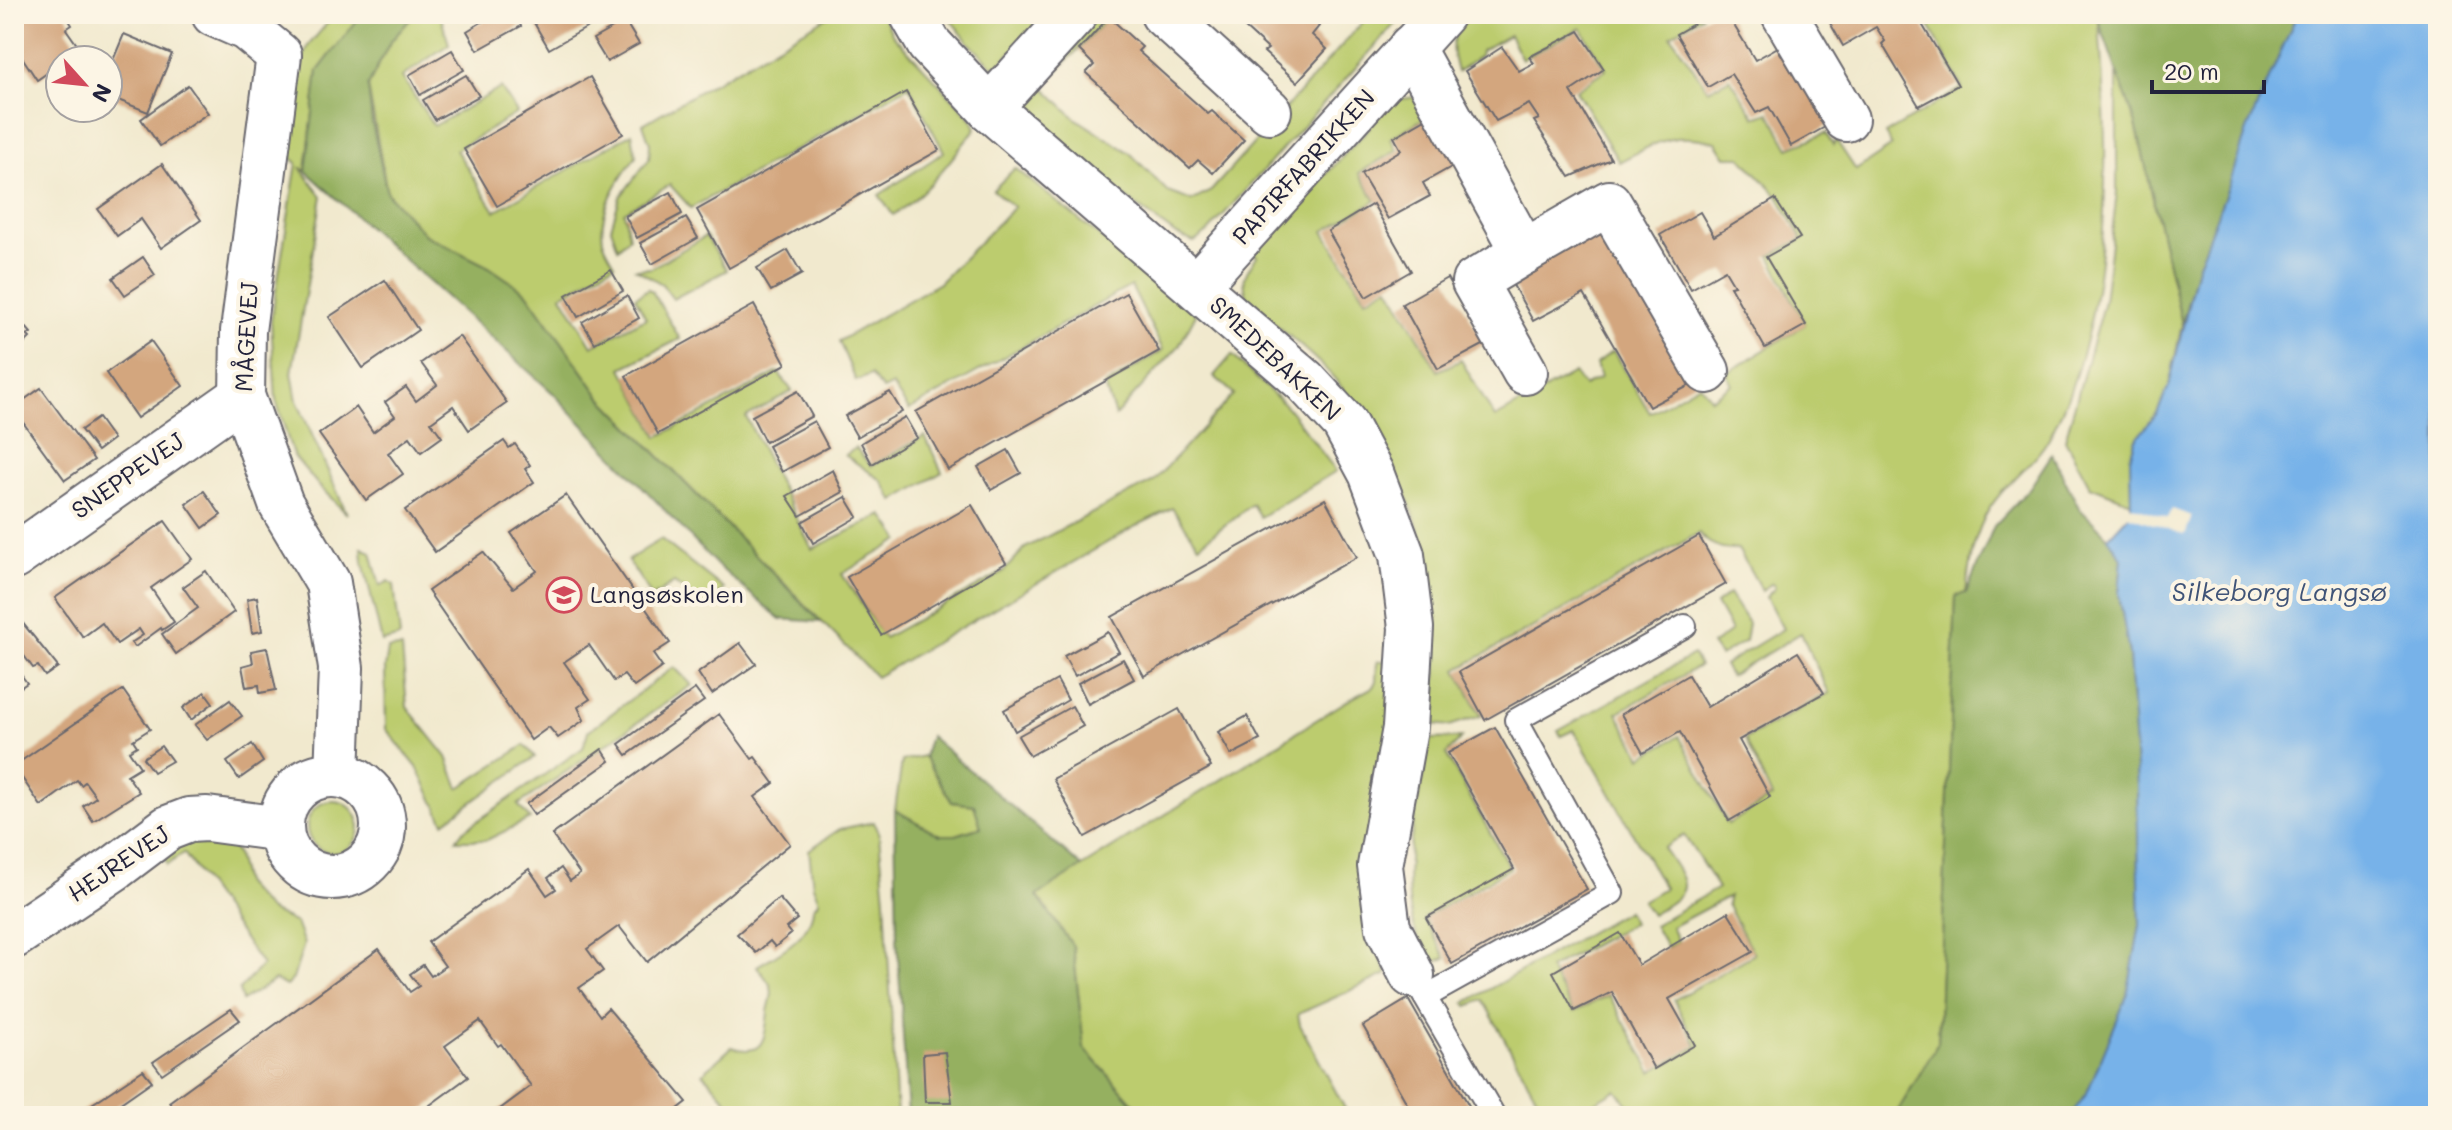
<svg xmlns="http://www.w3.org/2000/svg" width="2452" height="1130" font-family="Mali,sans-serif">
<rect width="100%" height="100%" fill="#fcf5e5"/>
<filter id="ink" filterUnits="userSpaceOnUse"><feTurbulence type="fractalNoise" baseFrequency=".0125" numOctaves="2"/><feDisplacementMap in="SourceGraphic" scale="16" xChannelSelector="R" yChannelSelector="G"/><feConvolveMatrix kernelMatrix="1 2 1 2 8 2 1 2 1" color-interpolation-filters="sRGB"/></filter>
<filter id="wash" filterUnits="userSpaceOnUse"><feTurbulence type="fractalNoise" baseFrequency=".006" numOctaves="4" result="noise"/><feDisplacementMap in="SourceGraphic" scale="32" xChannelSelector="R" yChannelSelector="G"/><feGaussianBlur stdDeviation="1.8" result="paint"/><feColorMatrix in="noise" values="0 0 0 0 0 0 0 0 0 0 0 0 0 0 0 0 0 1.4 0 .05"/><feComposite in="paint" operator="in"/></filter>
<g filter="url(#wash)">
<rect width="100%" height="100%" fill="#f1e9ce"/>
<!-- green -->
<g fill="#bccc6e" stroke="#6f7754" stroke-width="2">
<path d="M335,14H362L318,71L306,171L300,167L322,196L292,373L297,401L347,514L319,486L293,455L276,400L271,321L297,163L289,156L301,64L308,46Z"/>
<path d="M415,14H440L449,44L402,77L434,126L501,88L517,113L456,150L495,211L632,133L636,156C619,179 598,210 603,240C605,248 611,257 615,264L562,295L592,346L646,318L635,297L648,289L652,291L680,339L622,368L658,437L778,372L792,391L746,417L812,549L883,515L900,540L842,574L884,638L1002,573L1025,548L1154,481L1234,394L1214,376L1232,355L1287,407L1336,471L1260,517L1252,504L1199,545L1172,508L1134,527L876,677L600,396L527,293L489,267L425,235L387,193L368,86L390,42Z"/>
<path d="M832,14H882L893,35L972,119L976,128C951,159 927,194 893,215L879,195L944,152L909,86L691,208L670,185L624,212L629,237L618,248L611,228L620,197L649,159L650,144L643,124Z"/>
<path d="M946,14H1048L1003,61L994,67L970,44Z"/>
<path d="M1093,14H1112L1043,86L1075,118L1130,153L1168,192L1192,201L1211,191L1370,14H1404L1208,232L1194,242L1175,234L1099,178L1027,111L1023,94Z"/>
<path d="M1471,14H1700L1702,16L1671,35L1708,90L1730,78L1755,117L1769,112L1789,148L1826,133L1833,145L1836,140L1856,170L1892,146L1885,134L1962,88L1924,16L1927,14H2096L2099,23C2109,159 2115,312 2050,436C2035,464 2008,480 1991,506C1974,533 1969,562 1966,593L1956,597L1938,1043L1895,1116H1645L1644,1113L1632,1109L1616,1090L1594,1103L1603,1116H1547L1483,1000L1468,1006L1465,1003L1627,911L1633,923L1549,969L1574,1012L1609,995L1652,1072L1697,1046L1674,1000L1754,954L1727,904L1729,896L1671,927L1678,942L1667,948L1654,925L1718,888L1684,835L1663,848C1691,888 1692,891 1651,915L1642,901L1664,888L1574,730L1561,736L1558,731L1693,655L1699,666L1617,713L1642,757L1679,736L1728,824L1772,797L1745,739L1829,693L1801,633L1730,676L1724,665L1783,629L1766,597L1775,588L1772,583L1762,591L1738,549C1722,550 1709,546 1699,533L1457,670L1481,716L1449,726L1432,724C1449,594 1420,479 1334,378C1310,350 1275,326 1248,300C1241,278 1244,275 1257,256L1253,253L1367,130L1392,100L1417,97L1436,111L1391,138L1397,150L1359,173L1376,201L1324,231L1366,299L1389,286L1438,371L1461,360L1495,418L1574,373L1584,386L1600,378L1596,364L1613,351L1650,413L1700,384L1711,399L1732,384L1727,373L1805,325L1770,256L1802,239L1778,196L1741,157H1726L1716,142C1670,131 1658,142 1619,162L1576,90L1606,70L1581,28L1522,59L1509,35L1481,51L1480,56L1457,72C1449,42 1450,38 1471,14Z"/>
<path d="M2117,71L2136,124L2182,324L2169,386L2157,413L2135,441L2130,458L2131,502L2090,486L2065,440L2104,301L2117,192Z"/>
<path d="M1015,168L1196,314L1179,346L1115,416L1105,386L1163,350L1131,286L909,410L892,385L883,390L871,375L856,381L839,341L939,283L1014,207L993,190Z"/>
<path d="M706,236L727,270L673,299L662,284L636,269L651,268Z"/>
<path d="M925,436L942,472L894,501L881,480L845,455L856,448L871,466Z"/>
<path d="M661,539L724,589L707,607L674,583L652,597L628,560Z"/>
<path d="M362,548L371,552L380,586L389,581L394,585L400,637L382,642L363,562Z"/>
<path d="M1729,594L1748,623L1745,641L1720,656L1712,645L1731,631L1716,604Z"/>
<path d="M402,648L407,707L447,757L459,788L525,745L535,757L444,822L417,767L386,729L385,668L388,649Z"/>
<path d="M1394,660L1372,937L1387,974L1298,1014L1300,1025L1349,1116H1145L1084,1048L1073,946L1037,895L1345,702L1373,687L1376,681L1377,662Z"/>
<path d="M674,667L692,685L518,805L530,819L487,840H456L463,831L583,748L588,731Z"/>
<path d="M1462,738L1446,754L1510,868L1424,918L1446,958C1442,959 1438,962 1434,961C1427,960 1425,954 1422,948C1392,889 1418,801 1431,739Z"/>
<path d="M924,756L952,802L974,804L981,827L956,835H940L895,810L902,761Z"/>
<circle cx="333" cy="827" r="26"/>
<path d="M874,822L879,835L885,900L897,1116H738L739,1114L703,1073L732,1047C764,1058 765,1038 768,1012C769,1003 774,995 771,987C768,979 761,973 757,966C779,953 811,937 813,908L819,901L813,886L809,850L840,829Z"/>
<path d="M225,835L237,855L244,884L268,910L296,923L304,944L293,979L286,986L275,980L242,1001L239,990L262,965L184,853L167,865L163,855L193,836Z"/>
</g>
<!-- forest -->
<g fill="#95b061" stroke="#5c694e" stroke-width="2">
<path d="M362,14H415L390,42L368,86L372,122L387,193L425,235L489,267L527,293L600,396L821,622L780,619L718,566L553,393L306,171L318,71Z"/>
<path d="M2096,14H2297L2247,130L2229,185L2197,267L2182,324L2136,124Z"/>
<path d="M2052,454L2079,508L2108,537L2122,558L2119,594L2129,654L2137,785L2140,925L2127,996L2087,1093L2070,1116H1895L1938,1043L1956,596L1966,593L1994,526L2029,489Z"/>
<path d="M930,736L1082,867L1037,896L1073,946L1084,1048L1145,1116H908L897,939L895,810L940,835H956L981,827L974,805L952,802L924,756Z"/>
</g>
<!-- water -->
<path fill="#77b2e9" stroke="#4c6a92" stroke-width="2" d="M2297,14H2438V1116H2070L2087,1093L2127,996L2140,925L2137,785L2129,654L2119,594L2122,558L2108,537L2128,516L2131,506L2130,458L2135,441L2157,413L2169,386L2197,267L2229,185L2247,130Z"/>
<!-- pier -->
<path fill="#f1e9ce" d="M2127,504L2168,518L2172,509L2192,516L2185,535L2124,514Z"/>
<g id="blocks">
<!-- building -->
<g fill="#d3a67e">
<path d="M21,14H65L72,25L66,29L78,46L79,44L99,53L96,60H73L76,54L66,60H60V64L37,80L22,57L14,62V19Z"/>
<path d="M495,14H514L521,26L478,50L467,31Z"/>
<path d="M529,14H611L549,49Z"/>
<path d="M1230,14H1306L1319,26L1312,35L1327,49L1297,82L1264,52L1268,49Z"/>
<path d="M1711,14H1727L1755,60L1778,47L1834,122L1791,146L1769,107L1756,113L1731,74L1708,87L1676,34Z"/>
<path d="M1825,14H1916L1958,85L1919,106L1882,44L1885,41L1876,27L1843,46Z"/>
<path d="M1109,17L1142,47L1138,51L1208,114L1212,111L1244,140L1213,173L1198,160L1190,168L1086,73L1094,65L1079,50Z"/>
<path d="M625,21L639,44L607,62L593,39Z"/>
<path d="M1579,31L1604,69L1571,91L1611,159L1570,177L1534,121L1539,119L1529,104L1496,121L1465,71L1502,47L1519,71L1534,63L1529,57Z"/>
<path d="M124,34L172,54L148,112L108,96V72Z"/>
<path d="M452,50L464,70L420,95L409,75Z"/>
<path d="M466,75L479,96L435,120L423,100Z"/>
<path d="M590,77L623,134L497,206L464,149Z"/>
<path d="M188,85L208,113L160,146L141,119Z"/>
<path d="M906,92L939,150L729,268L697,210Z"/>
<path d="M1434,114L1462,161L1423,183L1430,196L1388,219L1361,174L1401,150L1394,137Z"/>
<path d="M162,164L201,220L161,248L141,219L117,236L98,209Z"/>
<path d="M671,192L682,214L637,238L625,216Z"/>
<path d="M1775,199L1800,238L1766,257L1806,325L1765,348L1730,286L1734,285L1725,270L1691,289L1660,235L1700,212L1714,236Z"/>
<path d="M1373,204L1411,271L1366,297L1328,231Z"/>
<path d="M686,218L698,238L652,264L640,243Z"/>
<path d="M1600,222L1696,382L1649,407L1584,294L1533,321L1508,276Z"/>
<path d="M788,250L802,274L771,291L757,268Z"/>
<path d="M143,257L155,275L125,295L113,278Z"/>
<path d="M611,270L623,291L578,317L566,295Z"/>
<path d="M1447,278L1485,344L1438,369L1402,304Z"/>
<path d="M385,280L418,330L363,368L329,317Z"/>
<path d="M1126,293L1159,351L948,470L916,412Z"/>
<path d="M627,296L639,318L595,343L582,322Z"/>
<path d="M754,305L786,364L658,434L626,376Z"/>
<path d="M19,319L31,333L27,335L30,338L24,344L21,340L18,343L14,339V323Z"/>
<path d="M459,336L507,403L469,430L453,406L431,422L442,437L421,452L410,437L388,453L403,474L366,500L319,434L356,407L373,432L395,416L385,402L406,387L416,401L437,385L421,363Z"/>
<path d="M151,341L183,386L137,418L106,373Z"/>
<path d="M41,388L94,460L65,480L14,410V407Z"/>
<path d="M798,391L812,416L765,442L752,416Z"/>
<path d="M890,392L902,412L857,437L845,416Z"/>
<path d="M905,417L917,438L872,464L861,443Z"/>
<path d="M98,418L113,439L97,451L81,430Z"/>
<path d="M814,421L828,447L782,472L768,446Z"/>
<path d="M504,441L509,448L515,444L530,465L525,469L534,482L435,552L405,510Z"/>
<path d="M1008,450L1021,473L991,490L978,467Z"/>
<path d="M833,470L843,492L800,516L787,496Z"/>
<path d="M204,491L221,515L203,528L186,504Z"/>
<path d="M566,495L670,643L653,654L662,667L634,687L624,675L614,681L589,645L564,662L590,699L578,707L584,720L558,738L549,727L531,740L428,591L483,552L513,588L537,571L511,533Z"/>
<path d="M846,497L858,517L813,543L802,522Z"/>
<path d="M1325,499L1357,557L1144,676L1112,617Z"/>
<path d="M972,505L1006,563L881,635L847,577Z"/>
<path d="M165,521L192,559L151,588L174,622L162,630L161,628L135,647L131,643L143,635L139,629L117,644L102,623L83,637L55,598Z"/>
<path d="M1699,536L1726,584L1485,720L1459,672Z"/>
<path d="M206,571L234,612L176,654L162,634L198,608L183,587Z"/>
<path d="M257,597L262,631L252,633L247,599Z"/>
<path d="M21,621L58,667L45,676L38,666L33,668L14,642V626Z"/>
<path d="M1108,632L1119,652L1075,676L1064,656Z"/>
<path d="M740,643L756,664L712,694L698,673Z"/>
<path d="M267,648L276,690L260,693L259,685L246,687L242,666L253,663L251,651Z"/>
<path d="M1798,652L1824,693L1739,740L1770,797L1729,821L1680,732L1643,753L1621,714L1688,675L1707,707Z"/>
<path d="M1123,659L1134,679L1088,704L1078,683Z"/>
<path d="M14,665L27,683L14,692Z"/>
<path d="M1057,680L1068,700L1015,731L1004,710Z"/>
<path d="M695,689L704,701L627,755L619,744Z"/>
<path d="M123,690L150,729L133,740L137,746L129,751L140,767L127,775L139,792L93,821L83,806L96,797L85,782L81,785L77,780L41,806L14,766Z"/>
<path d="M205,692L213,703L191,720L183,708Z"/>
<path d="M230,700L242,716L207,740L195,725Z"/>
<path d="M1072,706L1083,726L1030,756L1018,736Z"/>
<path d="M1179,709L1211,767L1085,837L1053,779Z"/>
<path d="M719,714L752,759L755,757L774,783L755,797L790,844L647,962L619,926L587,949L603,971L579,988L600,1016L608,1008L687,1102L669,1116H499L496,1112L531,1086L501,1044L498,1046L480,1021L445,1046L468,1077L415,1116H179L177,1114L169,1102L379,949L410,992L419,986L410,974L423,965L431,976L445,966L428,942L529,869L547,895L556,889L548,878L561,868L570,881L580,874L552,835Z"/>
<path d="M1247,716L1260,740L1231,755L1218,732Z"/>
<path d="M1495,727L1587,889L1452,964L1426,918L1514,869L1448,753Z"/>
<path d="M252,744L263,762L239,779L227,762Z"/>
<path d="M161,746L172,761L153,772L143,758Z"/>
<path d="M602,749L610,761L534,815L526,804Z"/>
<path d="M779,898L797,919L786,928L791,934L775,947L770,941L756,953L737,934Z"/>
<path d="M1728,912L1753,952L1669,999L1695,1045L1654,1069L1612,992L1574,1011L1553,972L1620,933L1639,965Z"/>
<path d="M1408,999L1475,1116H1414L1363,1026Z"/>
<path d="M231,1009L240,1020L162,1074L153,1062Z"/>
<path d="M945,1052L952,1102H925L923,1054Z"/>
<path d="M143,1070L152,1081L102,1116H74Z"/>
</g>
</g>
</g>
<g filter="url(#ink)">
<use href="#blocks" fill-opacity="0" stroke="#6a686e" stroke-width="2"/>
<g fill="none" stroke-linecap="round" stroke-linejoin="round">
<defs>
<g id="lane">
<path d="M1419,987L1494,1116"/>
<path d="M1425,997L1612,893L1516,720L1685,626"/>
</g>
<g id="street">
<path d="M214,14L246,28L279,55L243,331L242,396L281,504L328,583L341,668L337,775"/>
<path d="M912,14L929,44L989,108L1305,381L1344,423L1371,473L1402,555L1411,628L1405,728L1380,866L1388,928L1412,975"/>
<path d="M1163,14L1269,111"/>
<path d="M1784,14L1846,119"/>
<path d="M1411,47L1524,252L1609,203L1707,371"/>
<path d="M989,108L1075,14"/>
<path d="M1524,252L1474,282L1525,372"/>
<path d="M14,557L242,396"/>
<circle cx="332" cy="826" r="51"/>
<path d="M14,936L115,868L168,828L189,820L207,819L281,829"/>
</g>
<path id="secondary" d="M1196,286L1442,14"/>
</defs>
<!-- lane casing -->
<use href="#lane" stroke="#6a686e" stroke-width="26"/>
<!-- street casing -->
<use href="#street" stroke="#6a686e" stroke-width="48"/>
<!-- secondary casing -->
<use href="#secondary" stroke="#6a686e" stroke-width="48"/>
<!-- lane -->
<use href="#lane" stroke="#fff" stroke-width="22"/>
<!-- street -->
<use href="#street" stroke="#fff" stroke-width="44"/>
<!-- secondary -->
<use href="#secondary" stroke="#fff" stroke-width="44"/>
</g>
</g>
<!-- icons -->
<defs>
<symbol id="school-ring" viewBox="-11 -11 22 22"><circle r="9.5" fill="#fcf5e5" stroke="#d1495b" stroke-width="1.5"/><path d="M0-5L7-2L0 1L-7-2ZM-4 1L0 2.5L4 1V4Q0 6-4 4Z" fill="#d1495b"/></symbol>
</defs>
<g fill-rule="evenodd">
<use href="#school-ring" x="544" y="575" width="40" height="40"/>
</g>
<g text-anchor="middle" stroke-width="8" stroke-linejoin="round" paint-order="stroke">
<!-- street labels -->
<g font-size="24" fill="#22223b" stroke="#fcf5e5">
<text transform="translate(1304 167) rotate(-48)" y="8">PAPIRFABRIKKEN</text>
<text transform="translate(247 337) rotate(-87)" y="8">MÅGEVEJ</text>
<text transform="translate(1275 359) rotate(43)" y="8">SMEDEBAKKEN</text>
<text transform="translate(128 476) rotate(-35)" y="8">SNEPPEVEJ</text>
<text transform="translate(119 864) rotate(-34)" y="8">HEJREVEJ</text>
</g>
<!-- poi labels -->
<g font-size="24" fill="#22223b" stroke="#fcf5e5" text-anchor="start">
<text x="590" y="603">Langsøskolen</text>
</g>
<!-- water labels -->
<g font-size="26" font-style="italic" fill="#405478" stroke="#fcf5e5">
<text x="2279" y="601">Silkeborg Langsø</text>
</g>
</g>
<!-- margin -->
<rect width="2452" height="1130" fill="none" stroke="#fcf5e5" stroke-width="48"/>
<!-- north arrow -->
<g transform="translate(84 84) rotate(117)"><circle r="38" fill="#fcf5e5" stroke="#a5a1a1" stroke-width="2"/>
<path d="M0-6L14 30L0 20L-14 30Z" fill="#d1495b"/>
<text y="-12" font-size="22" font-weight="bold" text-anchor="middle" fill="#22223b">N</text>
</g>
<!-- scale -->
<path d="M2152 80v12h112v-12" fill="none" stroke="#22223b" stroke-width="4"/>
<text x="2164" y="80" font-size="24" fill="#22223b" stroke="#fcf5e5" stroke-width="6" paint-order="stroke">20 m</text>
</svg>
